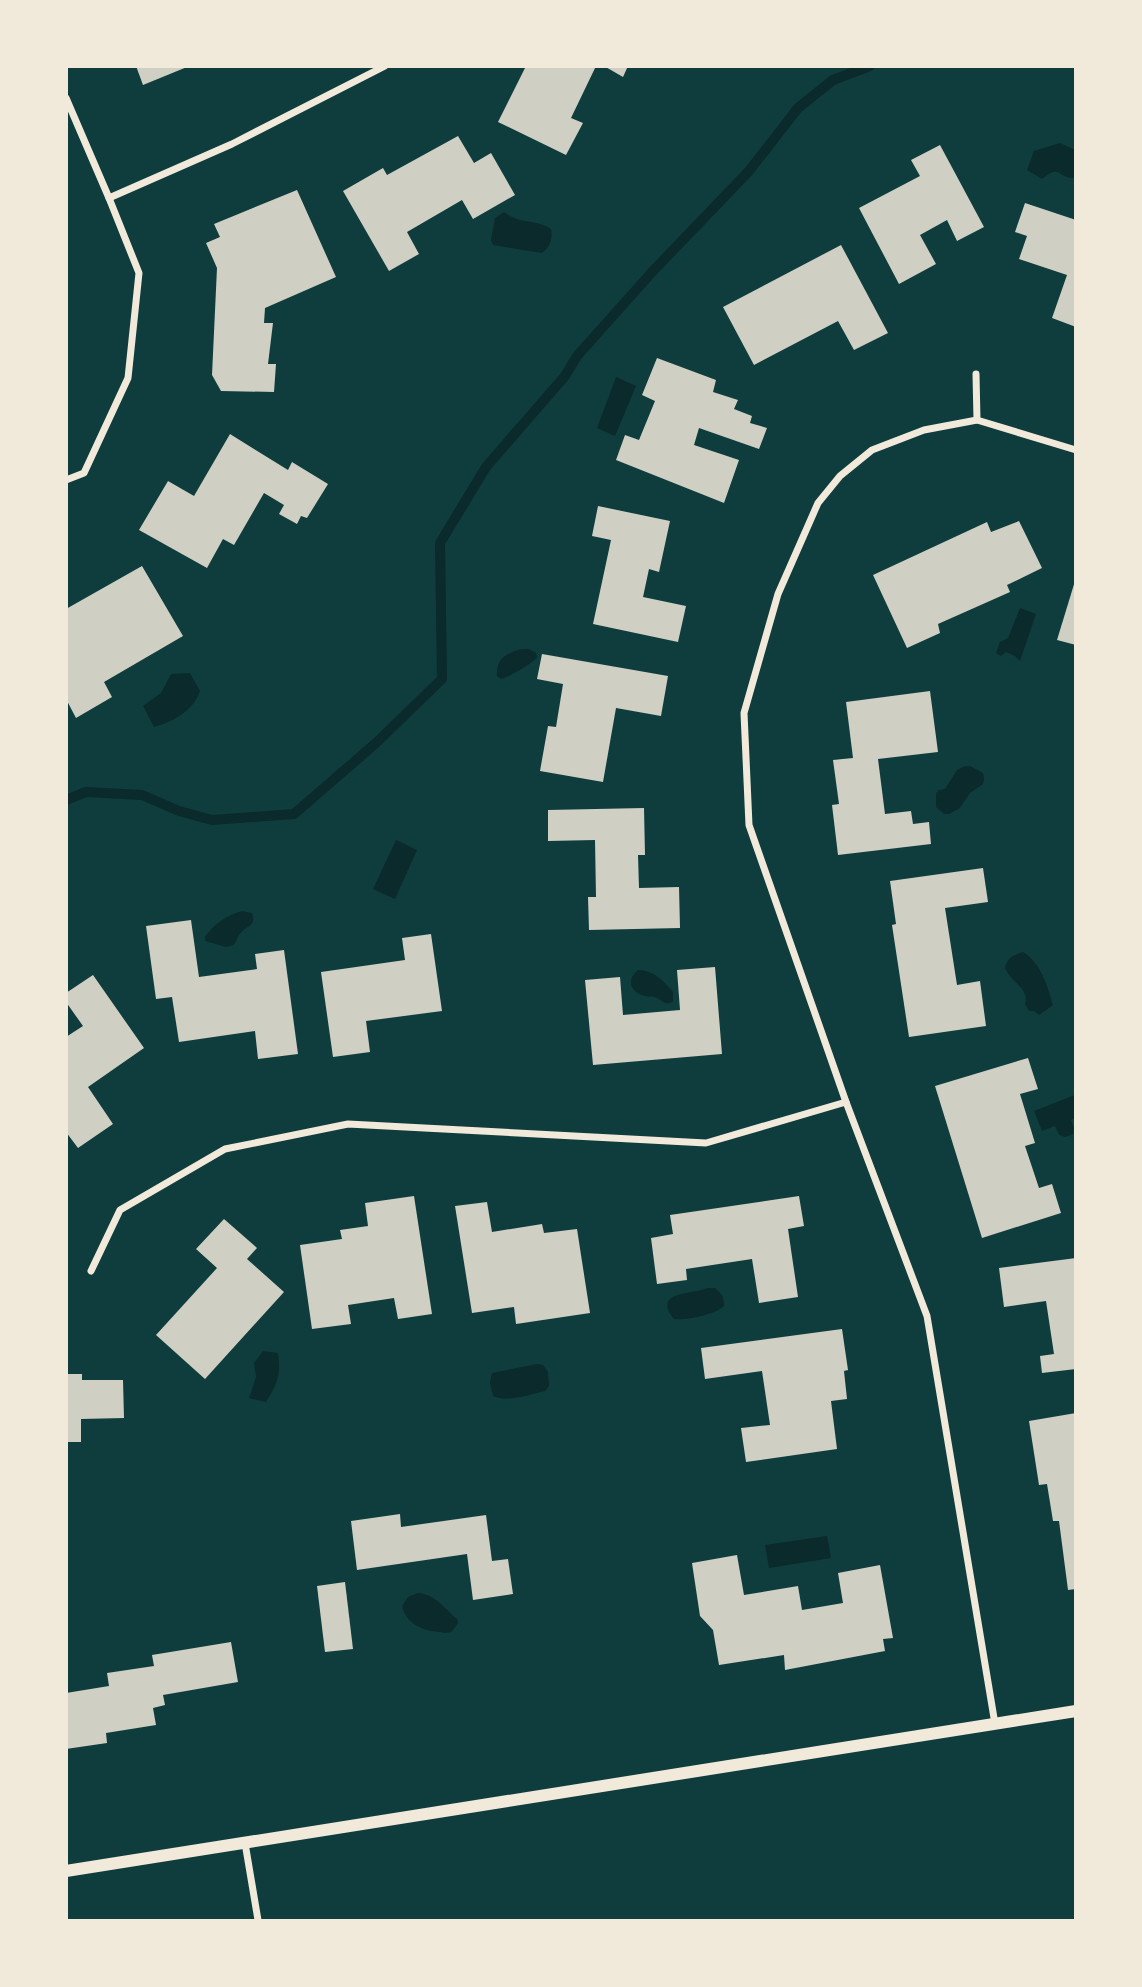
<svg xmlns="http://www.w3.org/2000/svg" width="1142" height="1987" font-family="Overpass,sans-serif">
<rect width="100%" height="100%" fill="#0f3d3e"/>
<!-- water -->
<g fill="#0a2a2b">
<path d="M1060,143L1075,150V178C1056,179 1062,163 1042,179L1027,170L1034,151Z"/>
<path d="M504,212C518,224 537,219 551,229C553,239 550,247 542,253L493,245L491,240L495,218Z"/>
<path d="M616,377L636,386L615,436L597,428Z"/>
<path d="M1020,608L1036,614L1020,661L1015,656L1006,652L1001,656L996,653L1000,642L1008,638Z"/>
<path d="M522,649H529L536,653L537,657C532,664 509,677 501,679L497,676C495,659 508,652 522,649Z"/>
<path d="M190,673L200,691C194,710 173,722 154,727L143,706L161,693L171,674Z"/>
<path d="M965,766H970L983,773L984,779L983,784L970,793L960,808L949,814H944L936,807V793L939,790L945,789L957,770Z"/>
<path d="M396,840L417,850L395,899L373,889Z"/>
<path d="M242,911L252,913C257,927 246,925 239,935C237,938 236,942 234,945L226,947L205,941V937C214,924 227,915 242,911Z"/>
<path d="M1023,952C1042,964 1047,986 1053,1005L1039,1015L1034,1011H1029L1025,1004C1030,987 1010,983 1005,967C1008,957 1014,955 1023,952Z"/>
<path d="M638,970C653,970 664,981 673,992V1002C664,1005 664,1002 657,998C651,995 651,998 645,996C630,992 626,980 638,970Z"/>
<path d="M1075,1095V1118L1071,1120L1074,1128L1073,1134L1065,1137L1059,1135L1055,1126L1042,1131L1034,1111Z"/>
<path d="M707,1288H715L723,1296L724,1306C717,1314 685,1321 674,1319C652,1291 691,1295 707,1288Z"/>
<path d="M263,1351L278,1353C281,1375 278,1383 266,1402L249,1398L256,1377L254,1363Z"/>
<path d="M537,1364L543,1365L548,1372L549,1386L545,1391C530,1394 508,1403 493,1396L490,1383L492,1373Z"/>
<path d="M827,1536L831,1558L769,1568L765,1545Z"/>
<path d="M418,1593C435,1594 445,1609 457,1619L458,1623C457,1624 453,1631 451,1632C449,1633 442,1633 440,1632C423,1631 406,1624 402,1606L408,1597Z"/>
</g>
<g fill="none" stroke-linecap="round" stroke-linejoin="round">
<!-- stream -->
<path stroke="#0a2a2b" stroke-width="10" d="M66,800L86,792L142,795L179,811L212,820L294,814L376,743L442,679L440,543L486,467L565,376L577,356L653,271L749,171L798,108L833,80L870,66"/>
</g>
<!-- building -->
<g fill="#cfcfc3">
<path d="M136,66H187V67L143,85Z"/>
<path d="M526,66H596L571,118L583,123L566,155L498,122Z"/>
<path d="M604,66H628L623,77Z"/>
<path d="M458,136L474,163L491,153L515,195L473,219L462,200L407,232L419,254L389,271L343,191L383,168L387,175Z"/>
<path d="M940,145L984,227L957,241L947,220L920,235L936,264L899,284L859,208L920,176L911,160Z"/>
<path d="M297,190L336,277L265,308L264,323H273L268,364H276L274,392L221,391L212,375L217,268L206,243L220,237L214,224Z"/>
<path d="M1025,203L1076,220V327L1052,318L1067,275L1019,259L1027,236L1015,232Z"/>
<path d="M841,245L888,333L854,350L838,321L754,365L723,307Z"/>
<path d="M657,358L716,380L713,392L738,400L734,409L752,416L750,423L767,428L759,449L699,428L694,445L739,460L724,503L616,460L625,435L639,440L655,401L642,395Z"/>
<path d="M230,434L288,470L292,462L328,484L307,518L301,516L297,524L279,514L284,505L264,493L234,545L223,539L207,568L139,530L168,481L194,496Z"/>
<path d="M598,506L670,521L659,572L649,569L643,597L686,606L678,642L593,624L611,540L592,536Z"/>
<path d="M1019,521L1042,568L1007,585L1010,592L938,624L940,633L907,648L873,575L987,522L991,532Z"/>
<path d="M142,566L183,636L104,682L112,697L76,718L66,699V609Z"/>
<path d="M1075,581H1076V645L1057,640Z"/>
<path d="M542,654L668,676L661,716L616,708L603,782L540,771L548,726L556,727L563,684L537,679Z"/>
<path d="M930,691L938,752L878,759L885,814L911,811L913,824L929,822L931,844L838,855L832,805L839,804L833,760L853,758L846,702Z"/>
<path d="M644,808L645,855H638L639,888L679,887L680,928L589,930L588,897H596L595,840L548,841V810Z"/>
<path d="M983,868L988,902L945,908L957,985L980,981L986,1026L909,1037L892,925L896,924L890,881Z"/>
<path d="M191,920L199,977L257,969L255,954L284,950L298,1054L258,1059L255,1031L179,1042L172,997L156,999L146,926Z"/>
<path d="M431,934L442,1011L366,1021L370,1052L333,1057L321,972L405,960L402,938Z"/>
<path d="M715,967L722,1054L593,1065L585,980L620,977L623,1015L680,1010L677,970Z"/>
<path d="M93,975L144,1048L88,1087L113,1124L78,1148L66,1132V1037L83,1026L66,1002V993Z"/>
<path d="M1028,1058L1038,1089L1020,1094L1035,1143L1025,1146L1039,1188L1052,1184L1061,1213L982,1238L935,1086Z"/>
<path d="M414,1196L432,1314L398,1319L394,1298L348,1305L351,1324L312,1329L300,1245L342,1239L340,1230L368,1226L365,1203Z"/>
<path d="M799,1196L804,1226L788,1229L798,1297L759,1303L752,1259L686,1269L687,1280L657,1284L651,1238L673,1234L670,1215Z"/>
<path d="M487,1202L492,1232L542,1224L544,1233L577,1229L590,1313L516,1324L514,1307L472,1313L455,1206Z"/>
<path d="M224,1219L257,1248L247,1259L284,1292L205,1379L156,1335L217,1268L196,1249Z"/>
<path d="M1076,1258V1369L1042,1373L1040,1356L1054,1354L1046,1301L1004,1307L999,1268Z"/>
<path d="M842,1329L848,1370L844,1371L847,1399L831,1401L837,1449L746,1462L741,1428L770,1425L762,1371L705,1379L701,1348Z"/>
<path d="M66,1374H82V1380H123L124,1418L81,1419V1442H66Z"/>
<path d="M1076,1413V1589L1068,1590L1059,1521H1053L1047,1484L1039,1485L1029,1421Z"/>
<path d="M400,1514L401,1527L486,1515L492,1561L508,1559L513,1594L473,1600L467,1554L357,1570L351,1521Z"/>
<path d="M737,1555L744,1595L798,1586L802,1610L843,1603L838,1573L880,1565L893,1638L883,1639L885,1651L785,1670L784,1655L719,1665L713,1630L700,1616L692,1563Z"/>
<path d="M345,1582L353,1649L325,1652L317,1586Z"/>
<path d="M231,1642L238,1682L163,1695L165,1705L153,1708L156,1725L106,1733L107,1743L66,1749V1693L109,1686L107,1673L154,1666L152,1655Z"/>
</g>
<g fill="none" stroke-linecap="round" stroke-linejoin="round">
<!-- minor -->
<g stroke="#f1e9da" stroke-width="7">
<path d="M66,98L109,198L139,273L128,378L84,473L66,480"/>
<path d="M109,198L232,144L385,66"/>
<path d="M976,374L977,420L1076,450"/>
<path d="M977,420L924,430L872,450L840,476L818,503L778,594L744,713L749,825L846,1102L927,1316L995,1724"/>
<path d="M91,1271L120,1210L225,1149L348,1124L706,1143L846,1102"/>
<path d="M245,1843L258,1920"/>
</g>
<!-- tertiary -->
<path stroke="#f1e9da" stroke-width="12" d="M66,1871L1076,1711"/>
</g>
<!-- border -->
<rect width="1142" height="1987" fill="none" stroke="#f1e9da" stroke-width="136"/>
</svg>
